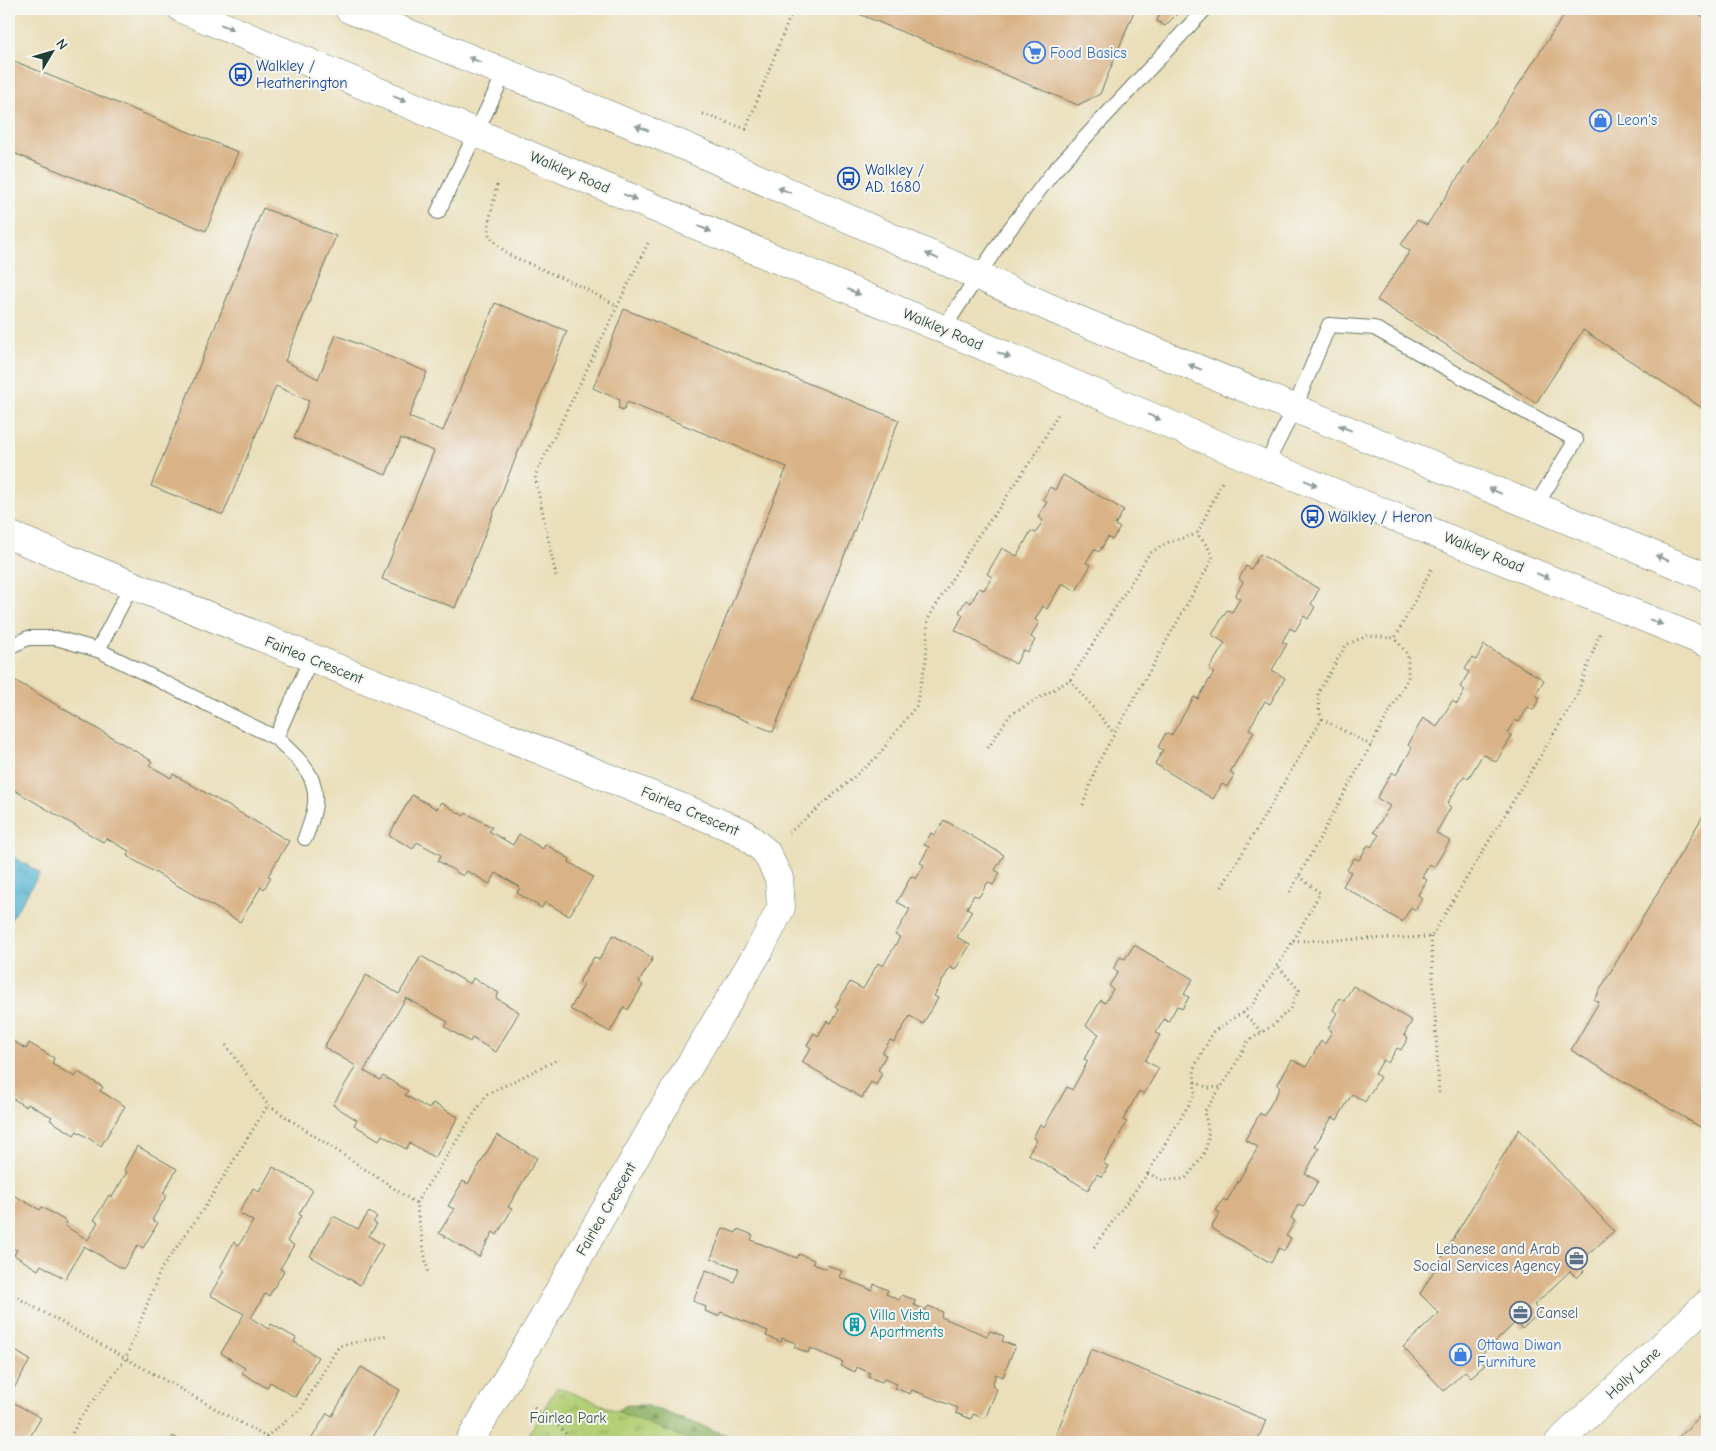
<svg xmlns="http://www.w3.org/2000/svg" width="1716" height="1451" font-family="'Comic Neue',sans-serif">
<defs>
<pattern id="forest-firs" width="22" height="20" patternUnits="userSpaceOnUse" patternTransform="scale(1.25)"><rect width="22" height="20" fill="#8fb266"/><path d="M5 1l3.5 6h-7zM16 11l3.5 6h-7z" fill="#749255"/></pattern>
<pattern id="park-tufts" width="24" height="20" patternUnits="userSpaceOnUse" patternTransform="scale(1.25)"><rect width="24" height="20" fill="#b4cf75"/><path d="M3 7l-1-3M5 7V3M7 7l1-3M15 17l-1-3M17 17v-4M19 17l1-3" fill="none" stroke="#92a961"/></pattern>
<pattern id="water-ripples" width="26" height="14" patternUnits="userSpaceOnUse" patternTransform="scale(1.25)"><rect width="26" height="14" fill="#51b3d0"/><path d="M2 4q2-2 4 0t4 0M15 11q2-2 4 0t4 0" fill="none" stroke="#4393aa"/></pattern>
</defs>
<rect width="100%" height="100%" fill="#f6f6f2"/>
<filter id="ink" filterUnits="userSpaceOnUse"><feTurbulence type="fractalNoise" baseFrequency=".02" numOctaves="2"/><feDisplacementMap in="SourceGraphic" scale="10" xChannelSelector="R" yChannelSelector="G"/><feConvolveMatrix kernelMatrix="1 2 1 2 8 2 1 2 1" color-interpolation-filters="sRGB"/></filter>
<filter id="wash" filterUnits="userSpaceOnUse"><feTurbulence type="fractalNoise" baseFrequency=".0096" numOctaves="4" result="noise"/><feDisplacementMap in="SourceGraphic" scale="20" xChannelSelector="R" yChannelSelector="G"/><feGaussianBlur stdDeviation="1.12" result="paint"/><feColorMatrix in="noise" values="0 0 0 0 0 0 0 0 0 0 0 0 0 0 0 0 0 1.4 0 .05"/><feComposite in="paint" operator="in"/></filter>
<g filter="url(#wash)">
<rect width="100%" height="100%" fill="#eadfba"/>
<!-- forest -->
<path fill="url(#forest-firs)" stroke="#57784d" d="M627,1405H645L746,1442H590L597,1421Z"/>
<!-- park -->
<path fill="url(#park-tufts)" stroke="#6a8654" d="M557,1387L694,1442H524Z"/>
<!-- water -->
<path fill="url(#water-ripples)" stroke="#387882" d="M9,854L40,873L10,921L9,920Z"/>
<g id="blocks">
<!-- building -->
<g fill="#d9b387">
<path d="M847,9H1135L1100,94L1078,105Z"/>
<path d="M1161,9H1182L1165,26L1157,21Z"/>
<path d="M1568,9H1691L1707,19V411L1583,330L1536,403L1377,300L1410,251L1401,245L1417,220L1427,225Z"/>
<path d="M9,59L238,152L206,231L11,152L9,158Z"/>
<path d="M263,208L336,236L285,361L318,379L336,335L427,372L409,417L443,431L495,303L567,331L455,608L382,579L434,451L401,438L386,475L294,438L309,401L276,386L223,515L151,486Z"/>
<path d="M624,309L899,420L773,732L693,699L787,467L627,402L624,410L618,408L620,400L593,388Z"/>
<path d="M1063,475L1124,510L1115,525L1120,528L1112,540L1108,537L1099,552L1094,549L1086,563L1091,565L1076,591L1062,583L1047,609L1043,606L1035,620L1039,622L1031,637L1035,640L1028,652L1023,650L1016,664L955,630L963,615L959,612L966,600L971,603L979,588L984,590L992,577L987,574L1002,548L1017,556L1031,531L1036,533L1043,520L1038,517L1047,502L1043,499L1050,487L1055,490Z"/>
<path d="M1260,554L1319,589L1311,604L1315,607L1308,619L1304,616L1295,631L1290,628L1282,642L1287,644L1272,670L1285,678L1270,704L1265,701L1249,729L1254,732L1230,772L1234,775L1227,787L1222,784L1213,799L1155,764L1163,750L1158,747L1166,733L1171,736L1194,697L1198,699L1214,672L1209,669L1225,643L1212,635L1227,610L1232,612L1240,599L1235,596L1243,582L1239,579L1246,566L1251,569Z"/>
<path d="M1484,645L1544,680L1535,695L1540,698L1533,710L1528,707L1519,722L1515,720L1507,733L1512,736L1496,762L1483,754L1468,779L1464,776L1447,804L1451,807L1436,833L1450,841L1434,867L1430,864L1422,877L1427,880L1418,895L1422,898L1415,910L1411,907L1402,922L1343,886L1351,872L1347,870L1354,858L1359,860L1368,845L1371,847L1379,835L1374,832L1390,806L1377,798L1392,772L1396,775L1405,760L1412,748L1408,745L1423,718L1437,727L1452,701L1457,704L1465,690L1460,687L1469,672L1465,669L1472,658L1476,660Z"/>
<path d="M11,678L152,761L149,765L171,778L173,774L289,841L268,876L271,877L264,889L261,887L240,922L127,856L129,851L106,838L103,842L9,787Z"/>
<path d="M412,795L437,809L441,802L464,816L466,813L492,827L489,831L513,845L519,834L543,849L545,844L570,859L569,862L593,877L569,916L545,902L542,908L517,893L520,887L496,873L490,884L467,871L463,876L438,861L441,855L417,842L413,849L389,835Z"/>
<path d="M1707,809V1131L1571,1050L1599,1002L1594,1000Z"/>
<path d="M944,820L1004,855L995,870L1000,873L993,885L988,882L979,897L974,895L967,908L972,911L957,937L970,945L955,970L950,967L934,996L938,998L923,1024L910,1016L894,1042L890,1040L882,1053L886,1055L878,1070L882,1073L876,1085L871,1082L862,1098L802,1062L811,1048L807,1045L814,1033L818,1036L827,1021L831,1023L839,1010L835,1007L850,982L863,989L878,963L883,966L900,937L895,935L910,909L897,902L911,876L916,879L924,865L920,863L929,847L924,845L931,833L935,835Z"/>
<path d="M613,935L653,958L639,982L643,985L628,1010L624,1007L610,1032L570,1009L584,985L579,982L594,957L599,960Z"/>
<path d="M1134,945L1193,979L1184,994L1189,997L1182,1009L1177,1006L1168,1022L1164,1019L1156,1033L1160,1035L1145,1061L1159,1068L1144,1094L1139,1091L1123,1120L1127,1122L1103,1163L1108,1166L1102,1177L1097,1174L1088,1190L1028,1154L1037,1140L1033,1138L1040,1124L1044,1127L1067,1087L1072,1090L1088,1061L1084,1059L1099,1034L1086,1026L1101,1000L1105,1003L1113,989L1109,986L1118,972L1113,969L1120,957L1125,959Z"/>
<path d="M421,956L470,984L473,978L499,993L496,998L519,1012L496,1052L472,1038L470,1042L445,1027L448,1022L406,998L391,1023L364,1071L380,1080L383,1076L408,1091L405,1095L429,1109L433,1103L458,1117L435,1158L410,1143L406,1149L382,1135L379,1140L354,1125L357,1120L333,1105L356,1066L324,1047L366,975L399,994Z"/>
<path d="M1353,986L1412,1021L1404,1035L1408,1038L1401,1050L1397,1048L1388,1063L1383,1060L1375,1074L1380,1077L1365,1102L1352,1094L1337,1120L1332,1117L1315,1146L1319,1148L1305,1174L1318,1181L1303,1207L1298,1205L1291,1218L1295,1221L1286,1236L1291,1238L1284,1251L1279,1248L1271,1263L1211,1228L1220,1213L1216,1211L1223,1199L1227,1201L1258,1147L1245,1140L1260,1113L1264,1116L1280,1088L1277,1085L1292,1060L1306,1067L1321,1041L1325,1044L1332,1031L1328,1028L1337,1013L1333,1010L1339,998L1344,1001Z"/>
<path d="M9,1039L26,1049L29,1043L54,1058L52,1064L75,1077L78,1072L103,1087L100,1091L125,1106L101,1146L77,1131L74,1135L50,1120L52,1117L28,1104L26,1107L9,1096Z"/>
<path d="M1519,1129L1614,1231L1578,1264L1584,1271L1577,1278L1570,1271L1534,1305L1540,1312L1522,1329L1516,1322L1478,1358L1485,1365L1471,1377L1465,1371L1444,1391L1403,1347L1439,1313L1420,1294Z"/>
<path d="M497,1135L537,1158L508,1207L512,1209L497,1235L493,1232L479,1257L439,1233L454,1209L448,1206L463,1181L468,1184Z"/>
<path d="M137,1146L177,1169L163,1193L167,1195L152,1220L158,1223L143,1248L138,1245L123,1269L84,1246L65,1279L41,1265L38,1270L14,1255L17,1250L9,1246V1201L11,1203L15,1196L40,1210L42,1207L67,1222L65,1226L88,1240L98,1222L94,1220L109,1195L112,1197L127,1172L124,1170Z"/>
<path d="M273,1167L313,1190L299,1214L301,1216L287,1241L294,1245L280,1269L284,1271L269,1296L265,1294L251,1318L268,1329L271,1324L296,1338L294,1342L318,1357L295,1397L270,1382L267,1388L242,1373L245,1368L221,1353L244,1314L210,1295L224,1271L220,1268L234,1242L239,1245L253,1221L239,1213L253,1188L259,1192Z"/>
<path d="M369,1212L377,1217L373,1222L377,1224L369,1236L383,1245L360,1285L310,1256L333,1216L358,1229Z"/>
<path d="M723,1228L736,1233L738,1229L753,1235L751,1240L797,1258L799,1254L814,1260L813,1264L826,1269L827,1265L842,1271L839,1277L872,1290L874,1284L888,1290L886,1294L899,1300L902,1295L915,1300L914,1305L926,1310L928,1306L943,1312L941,1317L987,1336L990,1331L1004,1336L1002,1341L1015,1346L1003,1377L996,1374L992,1386L997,1389L985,1419L973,1414L971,1419L956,1413L958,1408L912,1390L910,1394L895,1388L897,1384L884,1379L882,1382L868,1377L870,1373L857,1367L855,1372L841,1366L843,1362L810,1348L808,1353L794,1347L796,1343L782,1338L781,1342L766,1336L768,1331L721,1312L718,1316L705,1311L706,1307L693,1301L706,1270L734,1282L739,1269L711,1258Z"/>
<path d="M9,1347L30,1360L9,1397Z"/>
<path d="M1091,1349L1266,1420L1257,1442H1053Z"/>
<path d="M361,1367L400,1390L372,1439L375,1442H316L312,1438L327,1413L332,1416Z"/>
<path d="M9,1400L41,1418L27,1442H9Z"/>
<path d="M1707,1410V1442H1673Z"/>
<path d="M173,1436L183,1442H169Z"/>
</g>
</g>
</g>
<g filter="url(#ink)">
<use href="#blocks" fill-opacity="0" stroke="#667663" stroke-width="1"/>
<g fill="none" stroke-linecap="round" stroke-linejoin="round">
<defs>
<g id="lane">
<path d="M438,212L505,72"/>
<path d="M943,329L1003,238L1053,172L1205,9"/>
<path d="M1266,465L1295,407L1329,325L1374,328L1576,440L1535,507"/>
<path d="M132,584L98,650L276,738L311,658"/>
<path d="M9,647L28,638H56L98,650"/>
<path d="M276,738C314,772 326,788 305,838"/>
</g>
<g id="street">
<path d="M9,535L742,832L766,852L779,878L781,908L760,949L660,1114L543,1319L469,1442"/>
<path d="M1559,1442L1707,1304"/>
</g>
<g id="secondary">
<path d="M182,9L1266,465L1707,643"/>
<path d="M349,9L687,147L1064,314L1707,577"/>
</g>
</defs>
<!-- lane casing -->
<use href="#lane" stroke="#667663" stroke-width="16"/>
<!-- street casing -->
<use href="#street" stroke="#667663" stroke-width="29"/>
<!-- secondary casing -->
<use href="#secondary" stroke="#667663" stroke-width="29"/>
<!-- path -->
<g stroke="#667663" stroke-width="3" stroke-dasharray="1 4" stroke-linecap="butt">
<path d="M703,114L746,129L793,9"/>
<path d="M497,185L489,223V236L507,254L582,287L617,306"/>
<path d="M556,576L535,476L648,243"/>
<path d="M1070,680L1114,733"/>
<path d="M1322,719L1372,746"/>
<path d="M988,748L1010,715L1070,680L1149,554L1166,543L1197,534"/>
<path d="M1083,805L1098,763L1213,558L1208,547L1197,534L1223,480"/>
<path d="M789,833L877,757L916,706L926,660L928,619L977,537L995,514L1036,453L1059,412"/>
<path d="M1222,887L1322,719L1319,710L1318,693L1346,645L1367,636L1395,638L1433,566"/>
<path d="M1290,892L1408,678V655L1395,638"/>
<path d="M1431,937L1439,1093"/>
<path d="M1293,941L1431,937L1576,697L1600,633"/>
<path d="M1243,1013L1262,1032"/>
<path d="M226,1045L268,1105"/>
<path d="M1195,1082L1208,1088L1220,1087"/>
<path d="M1148,1173L1161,1180L1185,1179C1205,1155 1214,1143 1204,1112L1230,1074L1248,1041L1272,1026L1290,1009L1299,990L1278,966"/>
<path d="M416,1203L487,1094L559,1059"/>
<path d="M1094,1247L1148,1173L1195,1094L1194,1068L1213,1032L1252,1006L1293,941L1320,893L1299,876"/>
<path d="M9,1293L266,1437L267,1442"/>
<path d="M534,1408L557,1424L573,1442"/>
<path d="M266,1437L301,1409L339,1346L388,1335"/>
<path d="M68,1442L80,1418L126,1358L161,1269L205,1207L268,1105L416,1203L428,1274"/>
</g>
<!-- lane -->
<use href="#lane" stroke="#fff" stroke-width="14"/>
<!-- street -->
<use href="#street" stroke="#fff" stroke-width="28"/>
<!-- secondary -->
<use href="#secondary" stroke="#fff" stroke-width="28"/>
</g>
<!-- one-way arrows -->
<defs><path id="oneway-solid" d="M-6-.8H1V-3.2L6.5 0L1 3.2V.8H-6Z" transform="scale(1.25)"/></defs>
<g fill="#8f9e9a">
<use href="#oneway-solid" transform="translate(227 27) rotate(22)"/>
<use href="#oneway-solid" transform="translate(475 60) rotate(-158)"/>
<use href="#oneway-solid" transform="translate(400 99) rotate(23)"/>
<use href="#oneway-solid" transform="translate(642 128) rotate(-158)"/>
<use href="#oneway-solid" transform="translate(784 190) rotate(-156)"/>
<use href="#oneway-solid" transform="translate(630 197) rotate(23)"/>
<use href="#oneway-solid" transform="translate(705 229) rotate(23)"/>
<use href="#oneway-solid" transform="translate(932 256) rotate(-156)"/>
<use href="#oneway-solid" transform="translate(854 292) rotate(23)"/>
<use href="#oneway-solid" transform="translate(1004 355) rotate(23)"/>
<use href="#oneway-solid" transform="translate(1195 367) rotate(-158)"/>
<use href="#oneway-solid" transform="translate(1154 417) rotate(23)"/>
<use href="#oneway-solid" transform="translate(1345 428) rotate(-157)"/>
<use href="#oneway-solid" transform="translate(1311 483) rotate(22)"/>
<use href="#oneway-solid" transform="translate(1495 491) rotate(-157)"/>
<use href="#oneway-solid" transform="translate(1662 558) rotate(-158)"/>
<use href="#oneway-solid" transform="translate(1543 576) rotate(22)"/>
<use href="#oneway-solid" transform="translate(1656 622) rotate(22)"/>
</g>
</g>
<!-- icons -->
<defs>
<symbol id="supermarket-ring" viewBox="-11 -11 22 22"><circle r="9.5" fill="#f6f6f2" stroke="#3f7fe0" stroke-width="1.5"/><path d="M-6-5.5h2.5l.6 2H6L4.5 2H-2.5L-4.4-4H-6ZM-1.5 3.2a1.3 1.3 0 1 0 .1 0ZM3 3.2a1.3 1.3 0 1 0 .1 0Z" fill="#3f7fe0"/></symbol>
<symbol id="bus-ring" viewBox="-11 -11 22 22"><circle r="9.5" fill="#f6f6f2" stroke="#1a4fb4" stroke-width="1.5"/><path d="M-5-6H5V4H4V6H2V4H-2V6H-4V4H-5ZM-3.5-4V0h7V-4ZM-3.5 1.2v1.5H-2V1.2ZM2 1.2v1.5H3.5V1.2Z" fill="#1a4fb4"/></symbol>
<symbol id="shop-ring" viewBox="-11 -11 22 22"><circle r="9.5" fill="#f6f6f2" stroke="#3f7fe0" stroke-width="1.5"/><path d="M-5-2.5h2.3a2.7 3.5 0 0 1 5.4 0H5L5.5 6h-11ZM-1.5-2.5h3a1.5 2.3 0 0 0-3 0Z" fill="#3f7fe0"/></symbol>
<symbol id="office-ring" viewBox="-11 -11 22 22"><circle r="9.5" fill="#f6f6f2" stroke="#5c6f8a" stroke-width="1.5"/><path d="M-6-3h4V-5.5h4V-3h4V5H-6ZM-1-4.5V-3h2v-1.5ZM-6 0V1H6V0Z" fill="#5c6f8a"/></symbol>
<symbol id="building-ring" viewBox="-11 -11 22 22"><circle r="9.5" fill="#f6f6f2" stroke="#0f9aa8" stroke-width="1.5"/><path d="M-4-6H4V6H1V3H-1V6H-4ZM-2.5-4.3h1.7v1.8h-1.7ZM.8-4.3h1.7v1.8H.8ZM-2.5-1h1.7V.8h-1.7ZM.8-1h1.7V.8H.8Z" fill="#0f9aa8"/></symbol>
</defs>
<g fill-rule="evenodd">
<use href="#supermarket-ring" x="1022" y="40" width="25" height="25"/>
<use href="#bus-ring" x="228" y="62" width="25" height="25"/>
<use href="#shop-ring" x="1588" y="108" width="25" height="25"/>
<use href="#bus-ring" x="836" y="166" width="25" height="25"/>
<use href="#bus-ring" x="1300" y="504" width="25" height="25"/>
<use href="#office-ring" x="1564" y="1246" width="25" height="25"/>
<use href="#office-ring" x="1508" y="1300" width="25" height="25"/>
<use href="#building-ring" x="842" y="1312" width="25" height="25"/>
<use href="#shop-ring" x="1448" y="1342" width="25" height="25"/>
</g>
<g text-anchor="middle" stroke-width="4" stroke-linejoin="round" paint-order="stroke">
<!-- shop labels -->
<g font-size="15" fill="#366cbe" stroke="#f6f6f2" text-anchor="start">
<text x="1050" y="58">Food Basics</text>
<text x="1617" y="125">Leon's</text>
<text x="1477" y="1350">Ottawa Diwan<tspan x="1477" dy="17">Furniture</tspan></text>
</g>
<!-- transit labels -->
<g font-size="15" fill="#164399" stroke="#f6f6f2" text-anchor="start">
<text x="256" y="71">Walkley /<tspan x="256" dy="17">Heatherington</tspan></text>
<text x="865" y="175">Walkley /<tspan x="865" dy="17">AD. 1680</tspan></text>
<text x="1328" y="522">Walkley / Heron</text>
</g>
<!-- street labels -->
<g font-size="15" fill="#1f3d34" stroke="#f6f6f2">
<text transform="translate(570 172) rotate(23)" y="5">Walkley Road</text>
<text transform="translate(943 329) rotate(23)" y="5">Walkley Road</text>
<text transform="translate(1484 552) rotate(22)" y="5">Walkley Road</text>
<text transform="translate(314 660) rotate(22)" y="5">Fairlea Crescent</text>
<text transform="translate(690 811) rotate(23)" y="5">Fairlea Crescent</text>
<text transform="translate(606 1209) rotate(-60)" y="5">Fairlea Crescent</text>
<text transform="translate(1633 1373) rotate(-43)" y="5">Holly Lane</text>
</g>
<!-- service labels -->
<g font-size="15" fill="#4e5e75" stroke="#f6f6f2" text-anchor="end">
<text x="1560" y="1254">Lebanese and Arab<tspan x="1560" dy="17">Social Services Agency</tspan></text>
<text x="1536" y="1318" text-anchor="start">Cansel</text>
</g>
<!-- culture labels -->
<g font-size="15" fill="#0d838f" stroke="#f6f6f2" text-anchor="start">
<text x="870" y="1320">Villa Vista<tspan x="870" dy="17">Apartments</tspan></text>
</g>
<!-- park labels -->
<g font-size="15" fill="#3d5a41" stroke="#f6f6f2">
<text x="568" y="1423">Fairlea Park</text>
</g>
</g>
<!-- margin -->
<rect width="1716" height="1451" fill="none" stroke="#f6f6f2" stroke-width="30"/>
<!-- north arrow -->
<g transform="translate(52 52) rotate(52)" stroke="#f6f6f2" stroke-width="4" paint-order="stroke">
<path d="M0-4L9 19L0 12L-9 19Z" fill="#1f3d34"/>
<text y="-8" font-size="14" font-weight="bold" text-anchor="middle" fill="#1f3d34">N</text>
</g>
</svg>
